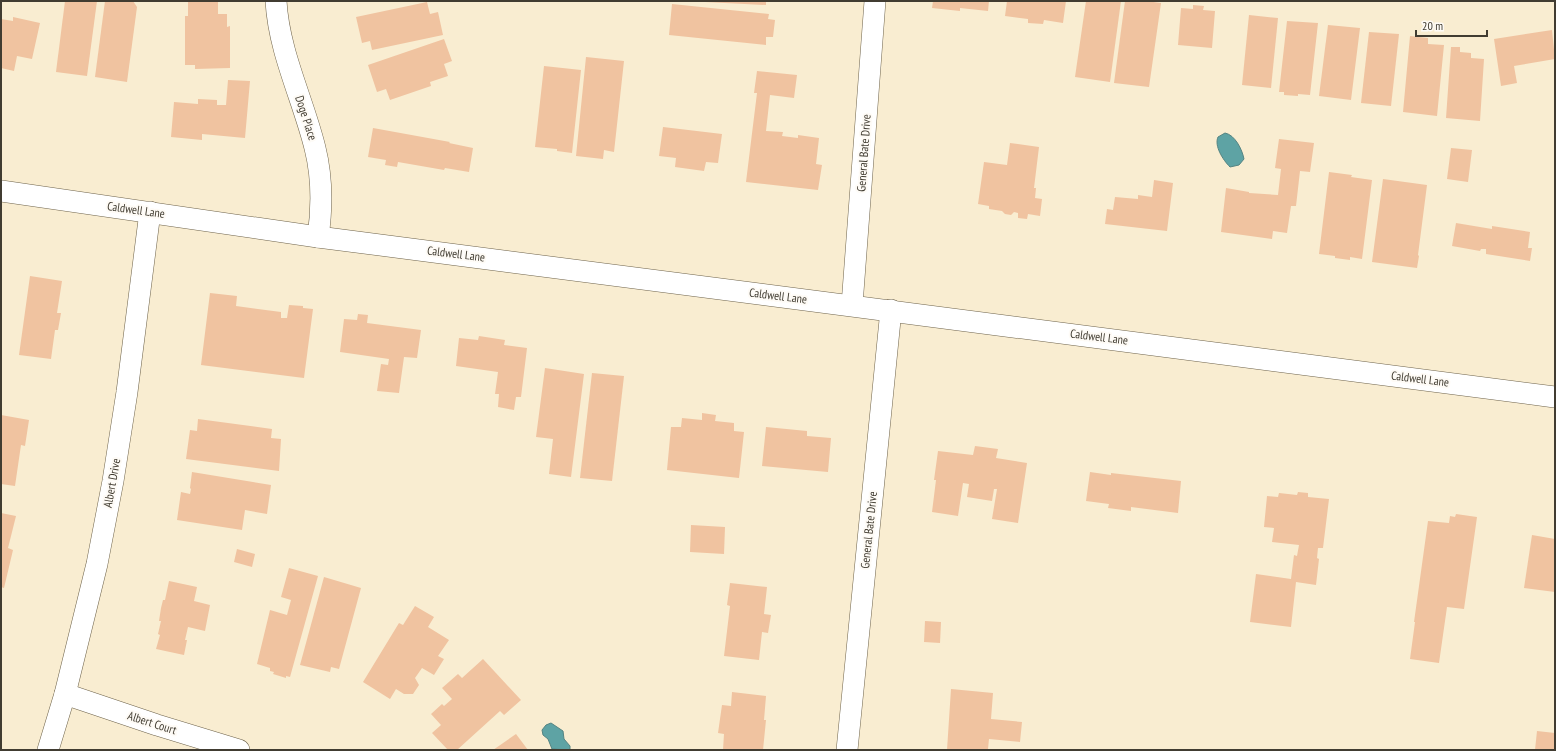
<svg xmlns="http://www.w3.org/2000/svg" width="1556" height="751" font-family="'PT Sans Narrow',sans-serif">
<rect width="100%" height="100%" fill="#f9edd1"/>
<!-- water -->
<g fill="#5ea3a4" stroke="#558482">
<path d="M1225,133C1235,135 1242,149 1244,159L1239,165L1230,167C1223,160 1214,146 1218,137Z"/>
<path d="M551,723L563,731L564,739L570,746V750L552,749L548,739L543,735L542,730L546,725Z"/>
</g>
<!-- building -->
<g fill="#f0c3a0">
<path d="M65,1H97L87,76L56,72Z"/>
<path d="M105,1H133L137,7L127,82L95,77Z"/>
<path d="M188,1H218V14H227V27L230,26V68L195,69V65H185V16H188Z"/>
<path d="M706,1H766V5L705,2Z"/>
<path d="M933,1H989L988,11L960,8V11L932,8Z"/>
<path d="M1007,1H1066L1063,23L1044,20L1043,24L1028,23V19L1005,16Z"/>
<path d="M1086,1H1121L1110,82L1075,77Z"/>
<path d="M1125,1H1146L1161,3L1149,87L1114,83Z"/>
<path d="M427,2L430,14L438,12L443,35L372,50L370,41L362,43L356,17Z"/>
<path d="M672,4L769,14L768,19L775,20L773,37H766V45L669,35Z"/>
<path d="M1193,5L1204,6L1203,10L1215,11L1212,48L1178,45L1181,8L1193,9Z"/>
<path d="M1249,15L1278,18L1271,88L1242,85Z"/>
<path d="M13,17L40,23L32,59L17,56L14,71L1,68V19L13,21Z"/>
<path d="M1287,21L1318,23L1310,95L1298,94V96L1284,95V92H1279Z"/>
<path d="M1328,25L1360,28L1351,100L1319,96Z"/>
<path d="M1552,30L1555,59L1514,66L1517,83L1501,86L1494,39Z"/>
<path d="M1369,32L1399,34L1391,106L1361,103Z"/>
<path d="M1410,36L1428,38V44L1444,45L1437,116L1403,112Z"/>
<path d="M444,39L452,61L444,64L448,76L430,82L431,86L390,100L386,89L377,92L368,65Z"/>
<path d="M1451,47H1460V52L1471,53V58L1484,59L1480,121L1446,118Z"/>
<path d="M586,57L624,61L614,152L604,150L603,159L576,156Z"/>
<path d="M544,66L581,70L572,153L557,151V149L535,147Z"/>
<path d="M757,71L797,75L794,98L770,95L766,131L783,132L782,136L798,138V135L819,138L816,164L822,165L818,190L746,182L757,93H754Z"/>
<path d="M228,80L250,81L245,138L202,134V140L171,137L174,102L198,104V99L217,100V105H226Z"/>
<path d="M663,127L722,134L718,163L706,162L704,171L675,167L676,158L659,156Z"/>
<path d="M373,128L450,142L449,143L473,148L469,172L445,168L444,170L398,162L397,167L385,165L386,160L368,157Z"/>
<path d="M1279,139L1314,143L1310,172L1300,171L1296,206H1291L1287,233L1273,231L1272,239L1221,232L1226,188L1249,192V193L1278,195L1281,169L1275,168Z"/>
<path d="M1010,143L1039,147L1034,188H1036L1035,198L1042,199L1040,216L1028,214L1027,219L1018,218V213L1014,212L1011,215L1005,214L1002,211L989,209V206L978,204L984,162L1007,165Z"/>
<path d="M1451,148L1472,150L1468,182L1447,179Z"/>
<path d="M1329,172L1352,175L1351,177L1372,180L1362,259L1350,257V260L1335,258V256L1319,254Z"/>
<path d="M1383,179L1427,185L1418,255L1419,256L1417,268L1372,262Z"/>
<path d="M1154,180L1173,183L1167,231L1105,224L1107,209L1113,210L1115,197L1138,199V195L1152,197Z"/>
<path d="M1456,223L1492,229V226L1530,232L1528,248H1532L1530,261L1486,254V249H1481L1480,251L1452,246Z"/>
<path d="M30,276L62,281L57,313H61L58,330H55L51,359L19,355Z"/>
<path d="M210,293L237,296L236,306L281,312V318H287L289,305L303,306V308L313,309L304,378L201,365Z"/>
<path d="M358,314L368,315L367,323L421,330L417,358L404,357L399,393L377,391L381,364L388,365L389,359L340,352L344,319L357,320Z"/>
<path d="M479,336L505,340L504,345L527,348L521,397H516L514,410L498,407L499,394H495L498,372L456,366L459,338L478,340Z"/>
<path d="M545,368L584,374L571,477L549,474L553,439L536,437Z"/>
<path d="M592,373L624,376L612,481L580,478Z"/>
<path d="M702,413L716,415L715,421L734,423V431L744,432L739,478L667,470L671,427H681L682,418L702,420Z"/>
<path d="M1,415L29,420L25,446L21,445L15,486L1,484Z"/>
<path d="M198,419L272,429L271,438L281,439L279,471L186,459L190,430L197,431Z"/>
<path d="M766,427L807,431V436L831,438L828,472L762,466Z"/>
<path d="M975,446L998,449L996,458L1027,463L1018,523L992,519L997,489H994L992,501L967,497L969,484L963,483L958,516L932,512L936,480H934L938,451L973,455Z"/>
<path d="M192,472L271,485L267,514L245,510L242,530L177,520L181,492L190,494L191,489L190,488Z"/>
<path d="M1090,472L1111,475V473L1181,481L1178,513L1131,507V511L1108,508L1109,504L1086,501Z"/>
<path d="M1298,492L1308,493V497L1329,499L1323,548H1318L1317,558L1319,559L1316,585L1296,582L1291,627L1250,622L1256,574L1291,579L1294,555L1297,556L1299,545L1272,542L1274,528L1264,527L1267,496L1278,497L1279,493L1297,495Z"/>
<path d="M1,513L16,516L8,548L13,550L4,588L1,587Z"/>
<path d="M1456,514L1477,517L1464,609L1447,607L1439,663L1410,659L1415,622H1414L1428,521L1449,523L1450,516L1455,517Z"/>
<path d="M691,525L725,527L724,554L690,552Z"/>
<path d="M1532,535L1555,539V592L1524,588Z"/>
<path d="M237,549L255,554L252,567L234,562Z"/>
<path d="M289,568L318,576L290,677L286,676V678L273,674L274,672L270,671V668L257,664L270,610L287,615L291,600L281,597Z"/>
<path d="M324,577L361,588L339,669L331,667L330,672L300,665Z"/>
<path d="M169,581L197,587L194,601L210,605L205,631L188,627L185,640H187L184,655L156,649L160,635L158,634L161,621H159L161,608L163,600H165Z"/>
<path d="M730,583L767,587L764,614L771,615L768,633L762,632L759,660L724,656L730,606L727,605Z"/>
<path d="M415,606L434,617L428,627L449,640L438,656L444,659L434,675L422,668L415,678L419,685L413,694H404L396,689L390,699L363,682L399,623L403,625Z"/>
<path d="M925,621L941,622L940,643L924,642Z"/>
<path d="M483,659L521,700L504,715L500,711L457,750H448L432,733L441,725L431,714L442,704L444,706L452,699L442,688L458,674L462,678Z"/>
<path d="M951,689L993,693L991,719L1022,722L1020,742L989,739L988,749L947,750Z"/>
<path d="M732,692L766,696L764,720H766L763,750H723L724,734L718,733L722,705L731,706Z"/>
<path d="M1537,731L1555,733V750H1535Z"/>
<path d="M516,734L528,750H493Z"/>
</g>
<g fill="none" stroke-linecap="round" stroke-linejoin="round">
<defs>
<g id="minor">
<path d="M276,1C279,53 303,99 315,148C322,176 322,209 318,237"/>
<path d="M1,191L318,237L1555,397"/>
<path d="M852,305L875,1"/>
<path d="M65,694L157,725L239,750"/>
<path d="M48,750L65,694L97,564L113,481L127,392L150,212"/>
<path d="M847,750L891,310"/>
</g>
</defs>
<!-- minor casing -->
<use href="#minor" stroke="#6e634b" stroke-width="22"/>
<!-- minor -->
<use href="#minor" stroke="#fff" stroke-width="21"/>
</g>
<g text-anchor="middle" stroke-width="4" stroke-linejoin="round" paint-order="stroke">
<!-- street labels -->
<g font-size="12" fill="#413c31" stroke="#fefbf6">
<text transform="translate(306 118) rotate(72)" y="4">Doge Place</text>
<text transform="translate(864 153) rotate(-86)" y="4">General Bate Drive</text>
<text transform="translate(136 210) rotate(8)" y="4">Caldwell Lane</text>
<text transform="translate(456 254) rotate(7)" y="4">Caldwell Lane</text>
<text transform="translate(778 296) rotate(7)" y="4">Caldwell Lane</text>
<text transform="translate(1099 337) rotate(7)" y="4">Caldwell Lane</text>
<text transform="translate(1420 379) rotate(7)" y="4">Caldwell Lane</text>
<text transform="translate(112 483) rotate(-80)" y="4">Albert Drive</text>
<text transform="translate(869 530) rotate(-84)" y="4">General Bate Drive</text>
<text transform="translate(152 723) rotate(18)" y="4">Albert Court</text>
</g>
</g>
<!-- border -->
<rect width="1556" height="751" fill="none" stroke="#413c31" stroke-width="4"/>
<!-- scale -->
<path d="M1416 30v6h71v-6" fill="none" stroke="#413c31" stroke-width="2"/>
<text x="1422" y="30" font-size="12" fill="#413c31" stroke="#fefbf6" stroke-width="3" paint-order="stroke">20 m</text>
</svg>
